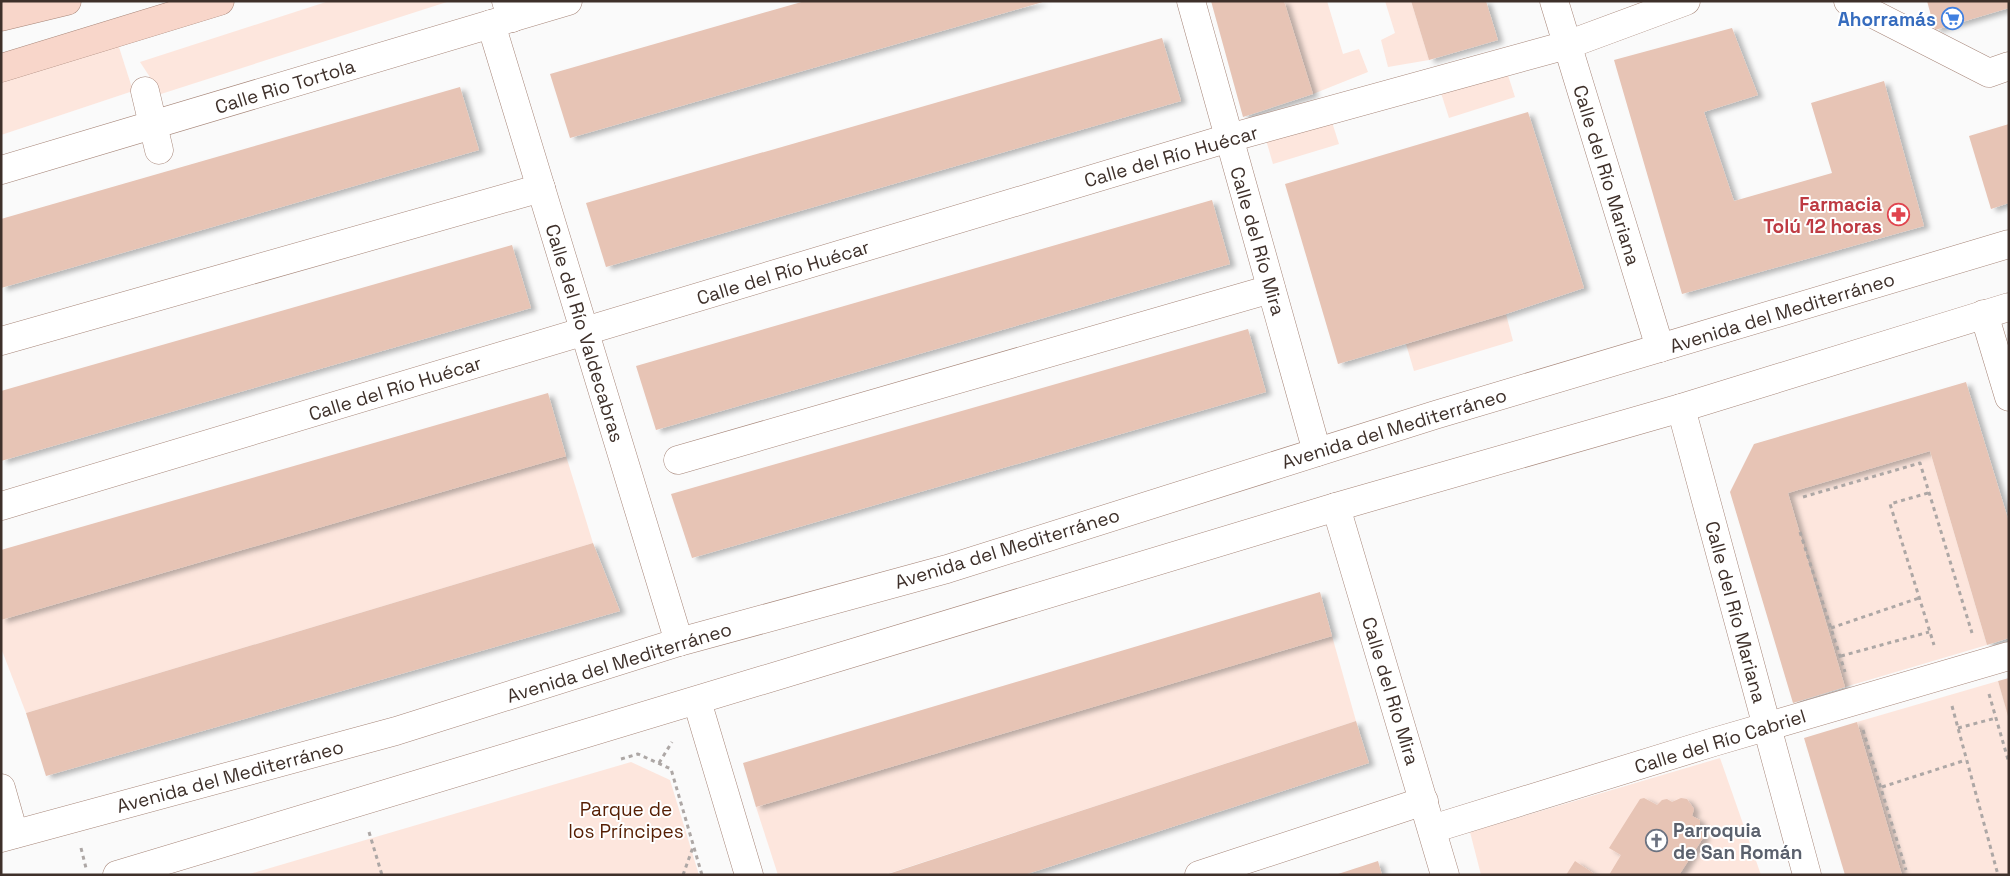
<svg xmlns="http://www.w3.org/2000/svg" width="2010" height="876" font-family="'Space Grotesk',sans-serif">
<defs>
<filter id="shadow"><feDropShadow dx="5.5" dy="3" stdDeviation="2.5" flood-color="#0004"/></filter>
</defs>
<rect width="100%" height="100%" fill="#fafafa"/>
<!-- green -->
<g fill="#fde6dd">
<path d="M329,1H450L161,94L140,62Z"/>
<path d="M1284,1H1327L1343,54L1359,49L1368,72L1313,94Z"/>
<path d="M1385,1H1411L1429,60L1388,67L1381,40L1395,33Z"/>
<path d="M118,44L133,91L1,135V76Z"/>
<path d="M1507,72L1515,97L1449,118L1441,93Z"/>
<path d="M1331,119L1339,144L1273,164L1266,140Z"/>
<path d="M1506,314L1513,341L1414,371L1406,344Z"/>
<path d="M1930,451L1987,645L1845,687L1788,493Z"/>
<path d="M566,456L593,543L26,713L1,648V620Z"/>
<path d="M1332,636L1356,721L884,875H778L756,807Z"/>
<path d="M1998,681L2009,718V875H1902L1857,722Z"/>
<path d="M1720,758L1761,875H1481L1470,832Z"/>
<path d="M631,762L670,780L699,875H246Z"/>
</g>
<!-- building -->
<g fill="#e7c4b5" filter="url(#shadow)">
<path d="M805,1L1043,2L570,138L550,74Z"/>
<path d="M1211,1H1284L1313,94L1243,117Z"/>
<path d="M1411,1H1486L1498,40L1429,60Z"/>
<path d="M1927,1H2009V8L1935,30Z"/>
<path d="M1732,28L1758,95L1704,112L1734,201L1832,173L1811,103L1884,81L1924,226L1682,294L1614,60Z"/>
<path d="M1162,38L1181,101L606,267L586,203Z"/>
<path d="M460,87L479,150L1,288V219Z"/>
<path d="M1528,112L1584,288L1506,314L1338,364L1285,184Z"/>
<path d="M2009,124V203L1991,209L1969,136Z"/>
<path d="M1212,200L1230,264L656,430L636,366Z"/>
<path d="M512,245L531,308L1,461V391Z"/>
<path d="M1248,329L1266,392L692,558L671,494Z"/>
<path d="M1966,382L2009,522V638L1987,645L1930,451L1788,493L1845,687L1793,703L1730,492L1754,444Z"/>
<path d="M548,393L566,456L1,620V550Z"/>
<path d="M593,543L620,611L46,776L26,713Z"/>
<path d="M1320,592L1332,636L756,807L743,763Z"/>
<path d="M2009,678V716H2008L1998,681Z"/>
<path d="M1356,721L1369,763L1024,875H885Z"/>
<path d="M1857,722L1902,875H1845L1804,738Z"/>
<path d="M1644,798L1657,805L1662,800L1667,799L1672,802L1681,798L1687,799L1694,809L1692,816L1700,820V828L1698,830L1705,835L1679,875H1609L1621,855L1609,848L1640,799Z"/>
<path d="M1378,861L1382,875H1338V874Z"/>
<path d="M1575,861L1596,875H1566Z"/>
</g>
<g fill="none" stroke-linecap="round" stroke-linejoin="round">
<defs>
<g id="pedestrian">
<path d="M506,1L512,18"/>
<path d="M1848,1L1989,73L2009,66"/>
<path d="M145,91L159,150"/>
<path d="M1229,138L1567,45L1686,1"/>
<path d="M1,341L541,188"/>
<path d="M678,460L1271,289"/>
<path d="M1432,829L1714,742L2009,656"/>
</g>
<g id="minor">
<path d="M1191,1L1317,452"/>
<path d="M1554,1L1660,348"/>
<path d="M491,24L679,642"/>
<path d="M1,170L568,1"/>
<path d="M1984,314L2009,397"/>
<path d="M1681,408L1807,875"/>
<path d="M1,506L1229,138"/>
<path d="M1336,507L1445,875"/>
<path d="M697,701L749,875"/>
<path d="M1,788L14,834"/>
<path d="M1199,875L1424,801"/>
</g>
<g id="tertiary">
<path d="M1,838L396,731L679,642L947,569L1435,415L2009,244"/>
<path d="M117,875L1336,507L1681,408L2009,307"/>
</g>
<g id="secondary">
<path d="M1,17L67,1"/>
<path d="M1,68L220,1"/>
</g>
</defs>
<!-- pedestrian casing -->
<use href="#pedestrian" stroke="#a68578" stroke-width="29"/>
<!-- minor casing -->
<use href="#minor" stroke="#a68578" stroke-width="29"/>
<!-- tertiary casing -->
<use href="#tertiary" stroke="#a68578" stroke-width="29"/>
<!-- secondary casing -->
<use href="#secondary" stroke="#a68578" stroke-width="29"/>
<!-- path -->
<g stroke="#ada7a5" stroke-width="3" stroke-dasharray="4 4" stroke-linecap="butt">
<path d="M1928,493L1890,504L1934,645"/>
<path d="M1803,497L1920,463L1972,633"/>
<path d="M1800,532L1845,672"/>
<path d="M1831,628L1919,598"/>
<path d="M1841,656L1929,632"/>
<path d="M1989,694L2009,763"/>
<path d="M1952,706L1998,875"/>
<path d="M1958,728L1996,718"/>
<path d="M1863,730L1906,870"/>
<path d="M621,759L638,754L671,769L702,875"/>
<path d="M659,763L672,742"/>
<path d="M1882,787L1966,760"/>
<path d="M369,832L382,875"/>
<path d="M81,848L86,868"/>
<path d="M683,875L693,847"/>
</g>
<!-- pedestrian -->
<use href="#pedestrian" stroke="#fff" stroke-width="28"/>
<!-- minor -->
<use href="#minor" stroke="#fff" stroke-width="28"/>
<!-- tertiary -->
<use href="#tertiary" stroke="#fff" stroke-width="28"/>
<!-- secondary -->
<use href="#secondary" stroke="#f8d6ca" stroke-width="28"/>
</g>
<!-- icons -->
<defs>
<symbol id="supermarket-ring" viewBox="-11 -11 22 22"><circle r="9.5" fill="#fff" stroke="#3f7fe0" stroke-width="1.5"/><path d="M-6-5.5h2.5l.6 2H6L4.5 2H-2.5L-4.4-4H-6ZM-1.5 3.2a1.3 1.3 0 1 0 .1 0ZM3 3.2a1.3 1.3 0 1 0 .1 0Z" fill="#3f7fe0"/></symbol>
<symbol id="pharmacy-ring" viewBox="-11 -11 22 22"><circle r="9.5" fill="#fff" stroke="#e0444e" stroke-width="1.5"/><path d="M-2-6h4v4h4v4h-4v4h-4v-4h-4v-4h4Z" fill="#e0444e"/></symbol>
<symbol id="church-ring" viewBox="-11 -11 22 22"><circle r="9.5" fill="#fff" stroke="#6b7280" stroke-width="1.5"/><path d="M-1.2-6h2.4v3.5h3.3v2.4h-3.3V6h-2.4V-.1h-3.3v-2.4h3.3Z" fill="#6b7280"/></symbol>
</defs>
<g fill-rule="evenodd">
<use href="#supermarket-ring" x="1940" y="6" width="25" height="25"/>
<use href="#pharmacy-ring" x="1886" y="202" width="25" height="25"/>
<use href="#church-ring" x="1644" y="828" width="25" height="25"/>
</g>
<g text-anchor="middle" stroke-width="4" stroke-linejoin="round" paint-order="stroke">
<!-- shop labels -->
<g font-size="19" font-weight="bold" fill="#366cbe" stroke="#fff" text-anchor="end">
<text x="1936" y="26">Ahorramás</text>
</g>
<!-- street labels -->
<g font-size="19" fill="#3e302a" stroke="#fff">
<text transform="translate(285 86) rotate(-17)" y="7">Calle Rio Tortola</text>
<text transform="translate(1171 156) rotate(-16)" y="7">Calle del Río Huécar</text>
<text transform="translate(1607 175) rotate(73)" y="7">Calle del Río Mariana</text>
<text transform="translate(1258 241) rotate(74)" y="7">Calle del Río Mira</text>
<text transform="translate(783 272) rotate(-17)" y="7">Calle del Río Huécar</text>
<text transform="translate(1782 312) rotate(-17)" y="7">Avenida del Mediterráneo</text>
<text transform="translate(585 333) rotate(73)" y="7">Calle del Río Valdecabras</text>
<text transform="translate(395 388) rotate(-17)" y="7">Calle del Río Huécar</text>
<text transform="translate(1394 428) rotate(-17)" y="7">Avenida del Mediterráneo</text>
<text transform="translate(1007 548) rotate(-17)" y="7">Avenida del Mediterráneo</text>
<text transform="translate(1736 612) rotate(75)" y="7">Calle del Río Mariana</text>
<text transform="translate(619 662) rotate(-17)" y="7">Avenida del Mediterráneo</text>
<text transform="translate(1391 691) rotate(73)" y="7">Calle del Río Mira</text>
<text transform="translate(1720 741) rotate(-17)" y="7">Calle del Río Cabriel</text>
<text transform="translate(230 776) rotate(-15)" y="7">Avenida del Mediterráneo</text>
</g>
<!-- health labels -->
<g font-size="19" font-weight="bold" fill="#be3a42" stroke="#fff" text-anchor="end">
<text x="1882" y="211">Farmacia<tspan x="1882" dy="22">Tolú 12 horas</tspan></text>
</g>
<!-- park labels -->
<g font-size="19" fill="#561f04" stroke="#fff">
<text x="626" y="816">Parque de<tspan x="626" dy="22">los Príncipes</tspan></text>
</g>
<!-- worship labels -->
<g font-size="19" font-weight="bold" fill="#5b616d" stroke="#fff" text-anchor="start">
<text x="1673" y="837">Parroquia<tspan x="1673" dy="22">de San Román</tspan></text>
</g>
</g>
<!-- border -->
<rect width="2010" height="876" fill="none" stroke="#3e302a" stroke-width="5"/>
</svg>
